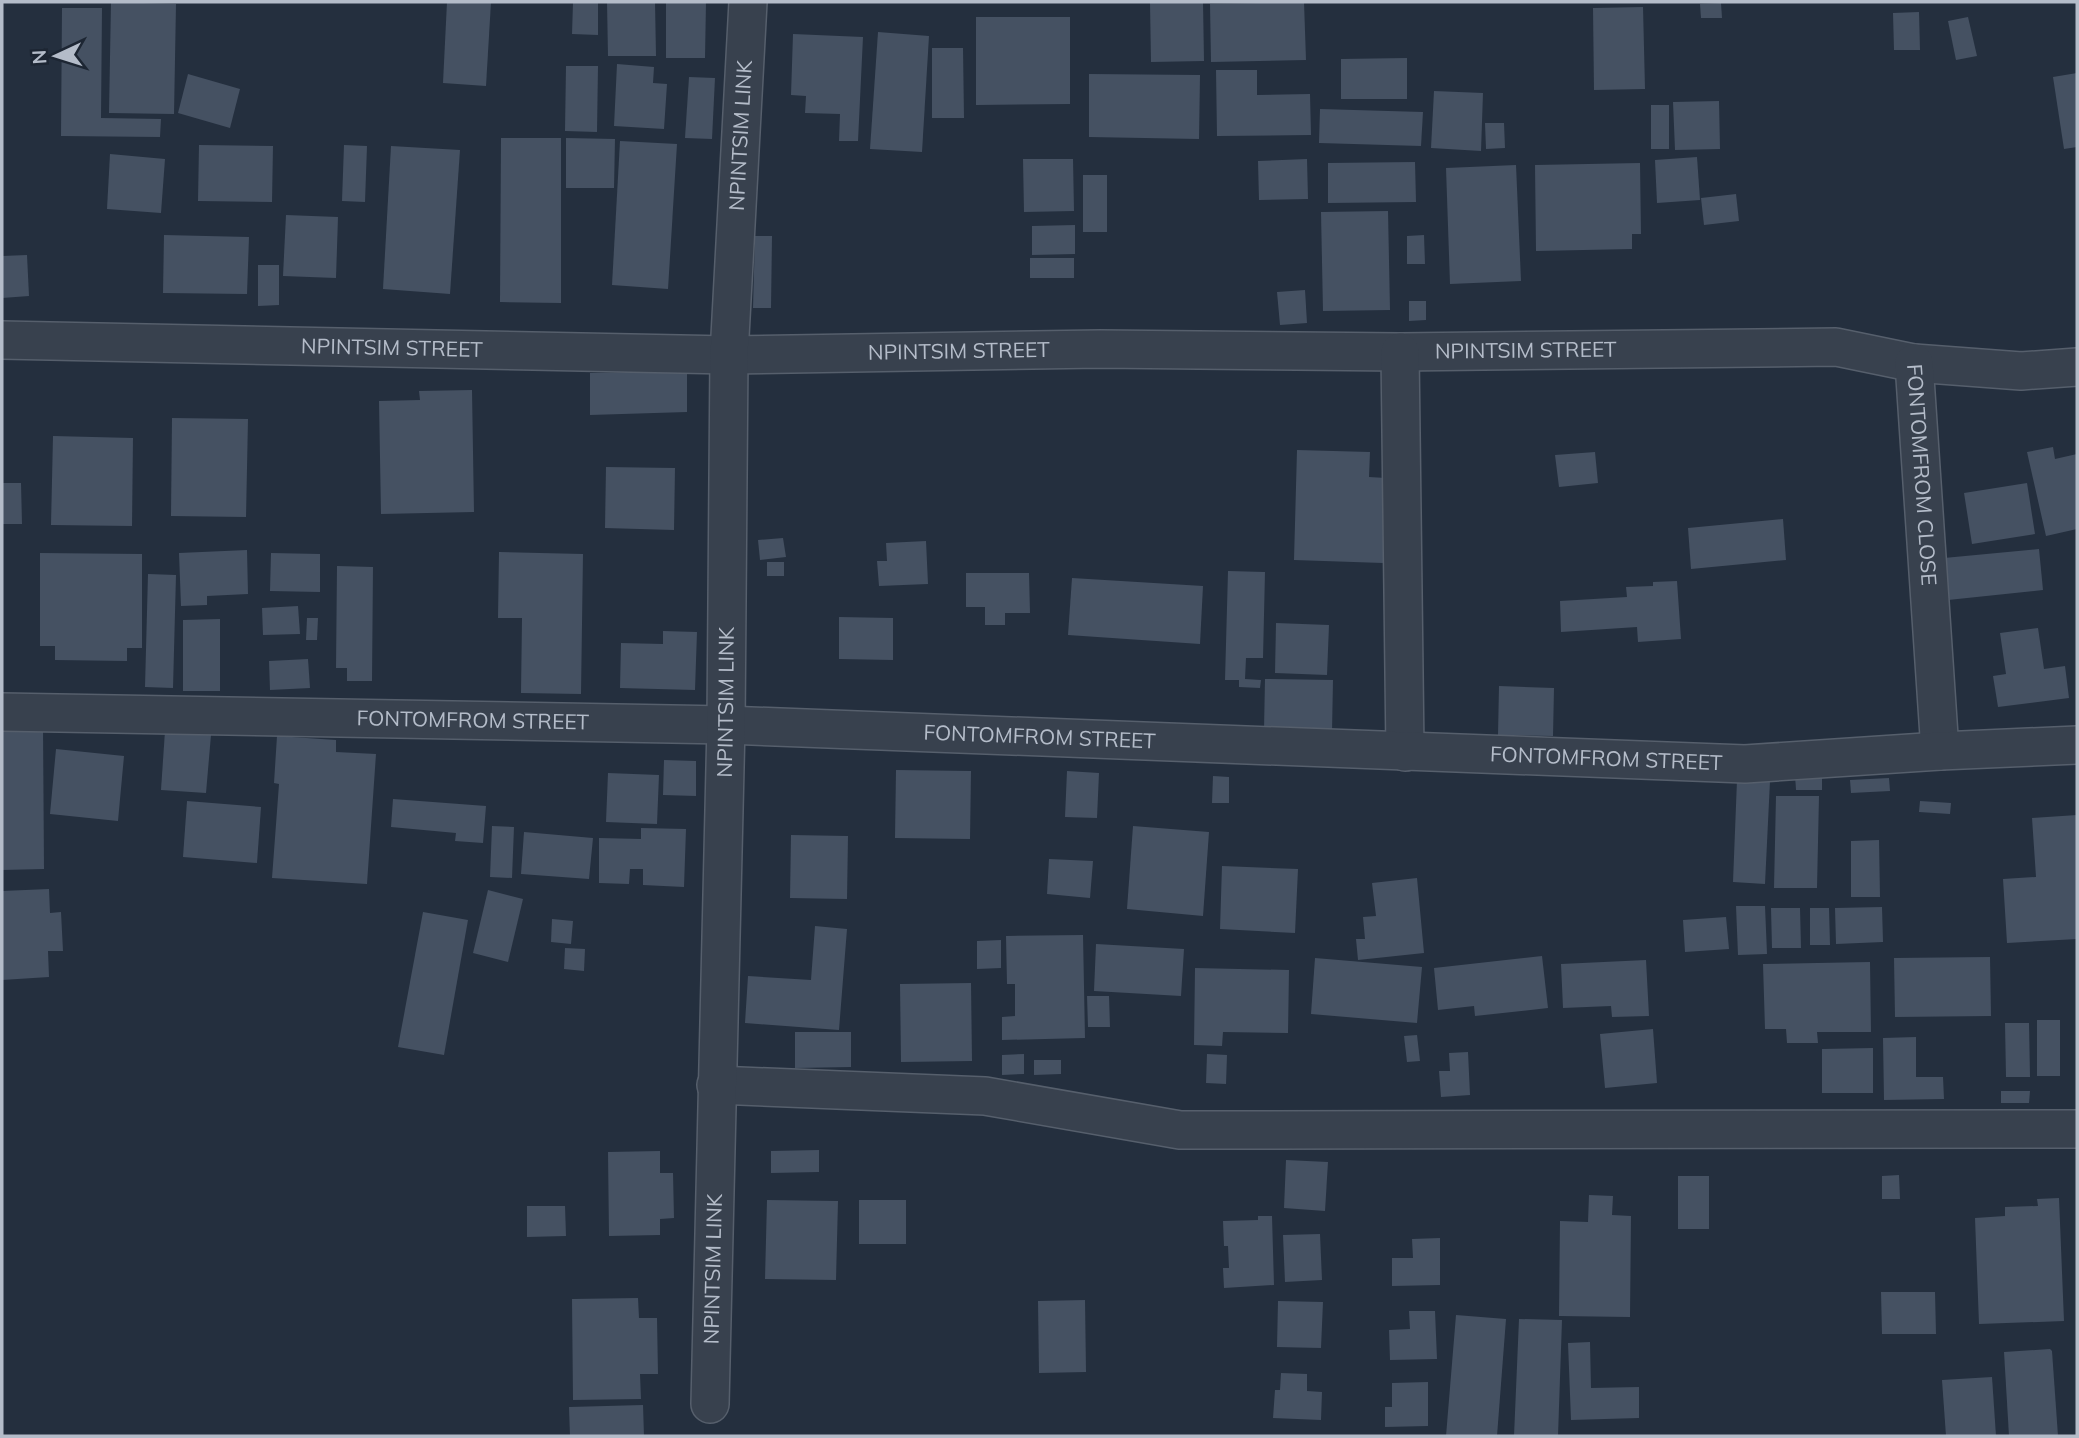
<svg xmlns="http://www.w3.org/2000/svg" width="2079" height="1438" font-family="Mulish,sans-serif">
<rect width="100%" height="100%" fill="#242f3e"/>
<!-- building -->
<g fill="#455162">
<path d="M111,2L176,4L174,114L109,113Z"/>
<path d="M447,2H491L486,86L443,83Z"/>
<path d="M573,2H598V35L572,34Z"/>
<path d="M607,2H655L656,56H608Z"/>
<path d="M666,2H706L705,58H666Z"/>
<path d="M1203,2L1204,61L1151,62L1150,3Z"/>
<path d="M1304,2L1306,60L1211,62L1210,4Z"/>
<path d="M1721,3L1722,18H1701L1700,4Z"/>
<path d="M1643,7L1645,89L1594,90L1593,8Z"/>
<path d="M62,8H102L101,118L161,119L160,137L61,136Z"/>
<path d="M1919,12L1920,50H1894L1893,13Z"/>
<path d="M976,17H1070V104L976,105Z"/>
<path d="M1968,17L1977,56L1956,60L1948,21Z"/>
<path d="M878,32L929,36L922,152L870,149Z"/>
<path d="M793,34L863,37L858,141H839L840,114L805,113L806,96L791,95Z"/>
<path d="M932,48H963L964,118H932Z"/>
<path d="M1407,58V99H1341V59Z"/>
<path d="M617,64L654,67L653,83L667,84L664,129L614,126Z"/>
<path d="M566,66H598L597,132L565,131Z"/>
<path d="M1216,70H1257V95L1310,94L1311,135L1217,136Z"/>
<path d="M2077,73V147L2064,149L2053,77Z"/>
<path d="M188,74L240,89L230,128L178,113Z"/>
<path d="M1089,74L1200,75L1199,139L1089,137Z"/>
<path d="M689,77L715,78L712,139L685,138Z"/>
<path d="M1434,91L1483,93L1481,151L1431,148Z"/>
<path d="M1719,101L1720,149L1675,150L1673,102Z"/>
<rect x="1651" y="105" width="18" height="44"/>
<path d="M1320,109L1423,112L1421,146L1319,143Z"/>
<path d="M1485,123H1504L1505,148L1486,149Z"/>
<path d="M501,138H561V303L500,302Z"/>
<path d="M566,138L615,139L614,188H566Z"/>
<path d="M620,141L677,144L668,289L612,285Z"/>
<path d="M199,145L273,146L272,202L198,201Z"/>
<path d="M344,145L367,146L365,202L342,201Z"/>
<path d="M391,146L460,150L450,294L383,289Z"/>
<path d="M110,154L165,159L161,213L107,209Z"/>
<path d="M1697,157L1700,200L1657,203L1655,160Z"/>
<path d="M1023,159H1073L1074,211L1024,212Z"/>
<path d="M1307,159L1308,199L1259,200L1258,161Z"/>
<path d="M1415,162L1416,202L1328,203V163Z"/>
<path d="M1640,163L1641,234H1632V249L1536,251L1535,165Z"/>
<path d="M1516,165L1521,281L1450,284L1446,168Z"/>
<rect x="1083" y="175" width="24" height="57"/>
<path d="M1736,194L1739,221L1704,225L1701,198Z"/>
<path d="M1388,211L1390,310L1323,311L1321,212Z"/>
<path d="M286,215L338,217L336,278L283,276Z"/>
<path d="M1075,225V254L1032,255V226Z"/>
<path d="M164,235L249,237L247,294L163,293Z"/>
<path d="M1424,235L1425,264H1407V236Z"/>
<path d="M755,236H772L771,308H753Z"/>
<path d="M27,255L29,296L2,298V256Z"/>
<rect x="1030" y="258" width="44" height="20"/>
<path d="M258,265H279V305L258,306Z"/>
<path d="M1305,290L1307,323L1280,325L1277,292Z"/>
<path d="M1409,301H1426V320L1409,321Z"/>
<path d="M687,371V412L590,415V373Z"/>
<path d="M472,390L474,512L381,514L379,401L420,400L419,391Z"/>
<path d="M172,418L248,419L246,517L171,516Z"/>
<path d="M53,436L133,438L132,526L51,525Z"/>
<path d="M2053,447L2055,459L2077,454V529L2046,536L2027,452Z"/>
<path d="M1297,450L1370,452L1369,477L1386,478L1383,563L1294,560Z"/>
<path d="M1595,452L1598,483L1559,487L1555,455Z"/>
<path d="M606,467L675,468L674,530L605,528Z"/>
<path d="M2,483H21L22,524H2Z"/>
<path d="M2027,483L2035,534L1972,544L1964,493Z"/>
<path d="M1783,519L1786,560L1691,569L1688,528Z"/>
<path d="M783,538L786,557L760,560L758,540Z"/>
<path d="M926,541L928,584L879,586L877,561H887L886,543Z"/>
<path d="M2039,549L2043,590L1948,600L1944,558Z"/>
<path d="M247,550L248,594L207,596V605L181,606L179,553Z"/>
<path d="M499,552L583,554L581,694L521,693L522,618H498Z"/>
<path d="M40,553L142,554V648H127V661L55,660V646H40Z"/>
<path d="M271,553L320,554V592L270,591Z"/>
<rect x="767" y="562" width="17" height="14"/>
<path d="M337,566L373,567L372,681H347V668H336Z"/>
<path d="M1228,571L1265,572L1263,658H1246L1245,679L1261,680L1260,688L1239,687V680H1225Z"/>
<path d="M966,573H1029L1030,613H1005V625H985V607H966Z"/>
<path d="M148,574L176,575L173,688L145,687Z"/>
<path d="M1072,578L1203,586L1200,644L1068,635Z"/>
<path d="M1677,581L1681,639L1638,642L1637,627L1561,632L1560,601L1627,597L1626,587L1653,586V582Z"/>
<path d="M298,606L300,634L263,635L262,608Z"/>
<path d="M839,617L893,618V660L839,659Z"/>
<path d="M307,618H318L317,640H306Z"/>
<path d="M220,619V691H183V620Z"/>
<path d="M1276,623L1329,625L1327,675L1275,673Z"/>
<path d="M2038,628L2044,669L2065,666L2069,698L1998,707L1993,676L2006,674L2000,633Z"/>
<path d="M663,631L697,632L695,690L620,688L621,643L663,644Z"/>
<path d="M308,659L310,688L270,690L269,661Z"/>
<path d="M1265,679L1333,680L1332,732L1264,730Z"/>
<path d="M1499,686L1554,688L1553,736L1498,735Z"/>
<path d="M43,727L44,869L2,870V728Z"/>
<path d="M165,731L211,735L206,793L161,790Z"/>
<path d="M277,736L336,740V752L376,754L367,884L272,878L279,784L274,783Z"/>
<path d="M56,749L124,756L118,821L50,814Z"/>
<path d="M664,760L696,761V796L663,795Z"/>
<path d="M896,770L971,771L970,839L895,838Z"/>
<path d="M1067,771L1099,773L1097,818L1065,817Z"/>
<path d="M608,773L659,775L657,824L606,822Z"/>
<path d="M1822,774V790H1796L1795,775Z"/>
<path d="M1213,776L1229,777V803H1212Z"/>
<path d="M1889,778L1890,791L1851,793L1850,780Z"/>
<path d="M1737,780L1770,781L1765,884L1733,882Z"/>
<path d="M1776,796H1819L1817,888H1774Z"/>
<path d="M393,799L486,806L483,843L455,841L456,833L391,827Z"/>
<path d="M187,801L261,807L257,863L183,857Z"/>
<path d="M1920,801L1951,803L1950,814L1919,812Z"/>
<path d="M2077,815V939L2007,943L2003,879L2036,877L2032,818Z"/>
<path d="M492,826L514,827L512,878L490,877Z"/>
<path d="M1133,826L1209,832L1203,916L1127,909Z"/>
<path d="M641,828L686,829L684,887L643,885V869H630L629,884L599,883V838L641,839Z"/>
<path d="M524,832L593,838L589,879L521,874Z"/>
<path d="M791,835L848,836L847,899L790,898Z"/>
<path d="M1879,840L1880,897H1851V841Z"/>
<path d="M1049,859L1093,861L1090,898L1047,894Z"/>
<path d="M1222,866L1298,869L1295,933L1220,929Z"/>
<path d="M1417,878L1424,953L1358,960L1356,939H1365L1363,917L1376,916L1372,883Z"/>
<path d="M49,889L50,913L61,912L63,951H48L49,977L2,980V891Z"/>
<path d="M488,890L523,899L508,962L473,953Z"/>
<path d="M1736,906H1765L1767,954L1738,955Z"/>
<path d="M1882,907L1883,942L1836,944L1835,908Z"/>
<path d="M1771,908H1800L1801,948H1772Z"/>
<path d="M1810,908H1829L1830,945H1810Z"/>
<path d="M423,912L468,920L444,1055L398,1047Z"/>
<path d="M1726,917L1729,949L1685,952L1683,920Z"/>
<path d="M552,919L573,921L571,944L551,942Z"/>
<path d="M815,926L847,929L839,1030L745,1023L748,976L811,980Z"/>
<path d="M1083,935L1085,1038L1002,1040V1017L1015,1016V984H1007L1006,936Z"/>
<path d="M1001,940V968L977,969V941Z"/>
<path d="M1096,944L1184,949L1181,996L1094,991Z"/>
<path d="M565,948L585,949L584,971L564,969Z"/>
<path d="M1542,956L1548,1008L1475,1016L1474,1006L1438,1010L1434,968Z"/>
<path d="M1990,957L1991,1016L1895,1017L1894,958Z"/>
<path d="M1315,958L1422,967L1417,1023L1311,1014Z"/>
<path d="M1646,960L1649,1016L1612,1017L1611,1006L1563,1008L1561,964Z"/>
<path d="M1870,962L1871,1032H1817L1818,1043H1787L1786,1029H1765L1763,964Z"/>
<path d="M1195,968L1289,970L1288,1033L1223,1032L1222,1046L1194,1045Z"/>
<path d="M971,983L972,1061L901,1062L900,984Z"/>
<path d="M1087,996H1109L1110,1027H1088Z"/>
<rect x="2037" y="1020" width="23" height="56"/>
<path d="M2005,1023H2029L2030,1077H2006Z"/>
<path d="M1653,1029L1657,1083L1605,1088L1600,1034Z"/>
<path d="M795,1032H851V1067L795,1068Z"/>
<path d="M1417,1035L1420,1061L1407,1062L1404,1036Z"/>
<path d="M1916,1037V1077H1943L1944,1099L1884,1100L1883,1038Z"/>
<path d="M1873,1048V1093H1822V1049Z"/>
<path d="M1468,1052L1470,1095L1441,1097L1439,1071H1450L1449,1053Z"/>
<path d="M1024,1054V1074L1002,1075V1055Z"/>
<path d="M1207,1054L1227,1055L1226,1084L1206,1083Z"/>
<path d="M1034,1060H1061V1074L1034,1075Z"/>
<path d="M2001,1091H2030L2029,1103H2001Z"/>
<path d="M819,1150V1172L771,1173V1151Z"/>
<path d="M660,1151V1173H673L674,1218L660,1219V1235L609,1236L608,1152Z"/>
<path d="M1286,1160L1328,1162L1325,1211L1284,1208Z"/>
<path d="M1899,1175L1900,1199H1882V1176Z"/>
<rect x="1678" y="1176" width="31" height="53"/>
<path d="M1589,1195L1613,1196L1612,1215L1631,1216L1630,1317L1559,1316L1560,1221L1588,1222Z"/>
<path d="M2059,1198L2064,1321L1979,1324L1975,1218L2005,1216V1207L2038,1206L2037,1199Z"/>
<path d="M767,1200L838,1201L836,1280L765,1279Z"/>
<rect x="859" y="1200" width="47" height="44"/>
<path d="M527,1206H565L566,1236L527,1237Z"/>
<path d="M1258,1216H1272L1274,1285L1224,1288L1223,1268H1229L1228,1246H1224L1223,1221L1258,1220Z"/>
<path d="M1320,1234L1322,1280L1285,1282L1283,1235Z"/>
<path d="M1440,1238V1285L1392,1286V1258H1413L1412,1239Z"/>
<path d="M1881,1292H1935L1936,1334H1882Z"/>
<path d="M638,1298L639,1318H657L658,1374H640L641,1399L573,1400L572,1299Z"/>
<path d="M1085,1300L1086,1372L1039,1373L1038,1301Z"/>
<path d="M1278,1301L1323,1302L1321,1348L1277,1347Z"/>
<path d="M1409,1311H1435L1437,1359L1390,1360L1389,1330L1410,1329Z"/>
<path d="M1456,1315L1506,1319L1497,1436H1446Z"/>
<path d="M1519,1319L1562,1320L1558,1436H1514Z"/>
<path d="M1590,1342L1591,1388L1639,1387V1418L1571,1420L1568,1343Z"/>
<path d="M2050,1349L2052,1351L2058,1436H2009L2004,1352Z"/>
<path d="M1281,1373L1307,1374V1391L1322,1392L1321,1420L1273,1418L1275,1390H1280Z"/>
<path d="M1992,1377L1996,1436H1946L1942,1380Z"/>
<path d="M1428,1382V1426L1385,1427V1407H1392V1383Z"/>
<path d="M643,1405L644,1436H570L569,1407Z"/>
</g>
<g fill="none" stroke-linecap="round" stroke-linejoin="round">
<defs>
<g id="minor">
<path id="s1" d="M2,340L729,355L1100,349L1400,352L1836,347L1914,363L2021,371L2077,367"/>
<path d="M1400,352L1405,752"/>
<path id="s2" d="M1914,363L1940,751"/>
<path id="s3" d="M2,712L726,725L1745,764L1940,751L2077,745"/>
<path d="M716,1085L985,1096L1180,1130L2077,1129"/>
<path id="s4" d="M710,1404L726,725L729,355L748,2"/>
</g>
</defs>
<!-- minor casing -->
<use href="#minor" stroke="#565f6c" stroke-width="40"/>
<!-- minor -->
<use href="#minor" stroke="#38414e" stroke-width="37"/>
</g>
<g text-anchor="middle" stroke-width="6" stroke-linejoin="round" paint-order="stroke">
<!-- street labels -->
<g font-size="21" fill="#b4bcc9" stroke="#1d2633">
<text dy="7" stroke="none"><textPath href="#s4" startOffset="1269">NPINTSIM LINK</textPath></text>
<text dy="7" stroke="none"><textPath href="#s1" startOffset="390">NPINTSIM STREET</textPath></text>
<text dy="7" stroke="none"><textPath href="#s1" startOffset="1524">NPINTSIM STREET</textPath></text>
<text dy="7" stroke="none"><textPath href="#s1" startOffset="957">NPINTSIM STREET</textPath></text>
<text dy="7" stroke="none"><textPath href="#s2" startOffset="112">FONTOMFROM CLOSE</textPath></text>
<text dy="7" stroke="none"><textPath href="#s4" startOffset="702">NPINTSIM LINK</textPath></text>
<text dy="7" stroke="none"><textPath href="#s3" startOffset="471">FONTOMFROM STREET</textPath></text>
<text dy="7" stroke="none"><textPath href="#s3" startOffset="1038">FONTOMFROM STREET</textPath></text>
<text dy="7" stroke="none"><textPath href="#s3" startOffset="1605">FONTOMFROM STREET</textPath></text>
<text dy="7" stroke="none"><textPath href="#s4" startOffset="135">NPINTSIM LINK</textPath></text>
</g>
</g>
<!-- border -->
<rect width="2079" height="1438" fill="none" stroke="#b4bcc9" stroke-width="7"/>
<!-- north arrow -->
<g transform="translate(56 56) rotate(266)" stroke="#1d2633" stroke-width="5" paint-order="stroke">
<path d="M0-5L12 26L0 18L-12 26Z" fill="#b4bcc9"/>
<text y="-10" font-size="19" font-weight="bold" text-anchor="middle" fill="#b4bcc9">N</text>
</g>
</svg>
